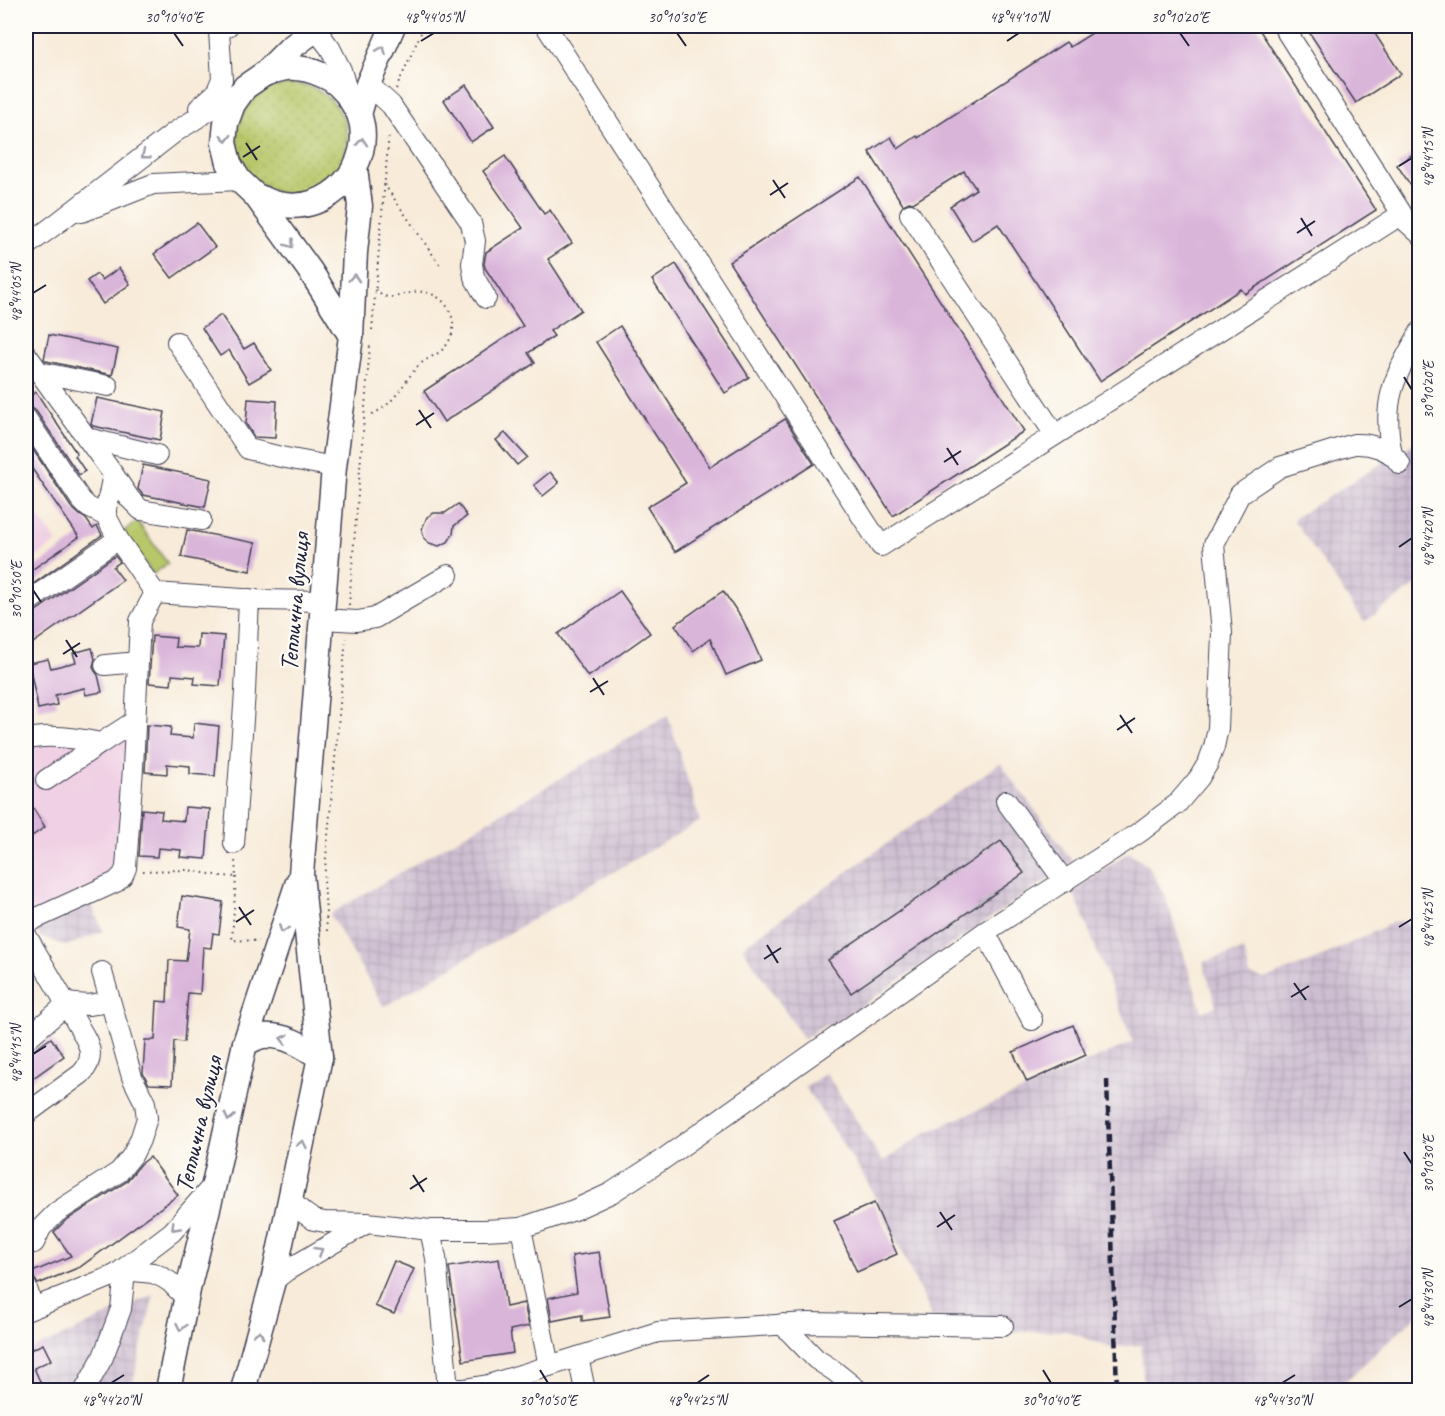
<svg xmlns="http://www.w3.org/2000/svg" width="1445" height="1416" font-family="Caveat,sans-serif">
<defs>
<pattern id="industrial-grid" width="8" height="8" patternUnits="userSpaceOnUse" patternTransform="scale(1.5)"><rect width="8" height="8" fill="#cebed1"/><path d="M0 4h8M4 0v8" fill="none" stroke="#b1a3b4"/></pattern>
<pattern id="grass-dots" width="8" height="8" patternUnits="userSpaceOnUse" patternTransform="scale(1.5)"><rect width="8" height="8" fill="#b8c76a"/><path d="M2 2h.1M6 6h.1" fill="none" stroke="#9eab5d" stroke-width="1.8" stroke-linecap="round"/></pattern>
</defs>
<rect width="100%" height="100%" fill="#fdfcf7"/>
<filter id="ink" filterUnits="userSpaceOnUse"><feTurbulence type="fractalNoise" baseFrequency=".0167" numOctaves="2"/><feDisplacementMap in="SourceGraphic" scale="12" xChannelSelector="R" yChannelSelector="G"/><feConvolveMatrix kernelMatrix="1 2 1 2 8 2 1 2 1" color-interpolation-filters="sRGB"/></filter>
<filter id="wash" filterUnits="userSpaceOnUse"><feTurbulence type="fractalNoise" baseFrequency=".008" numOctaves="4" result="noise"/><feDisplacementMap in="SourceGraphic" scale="24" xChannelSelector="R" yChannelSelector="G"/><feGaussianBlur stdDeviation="1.35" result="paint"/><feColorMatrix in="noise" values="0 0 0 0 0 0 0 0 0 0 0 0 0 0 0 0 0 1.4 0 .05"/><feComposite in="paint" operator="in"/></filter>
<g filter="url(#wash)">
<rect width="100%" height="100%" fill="#f8ebd9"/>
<!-- built -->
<g fill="#f0d0e4">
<path d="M26,499L57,542L26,565Z"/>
<path d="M132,731L117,874L26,916V744Z"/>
</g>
<!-- industrial -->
<g fill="url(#industrial-grid)">
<path d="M1419,440V583L1364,622L1293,519Z"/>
<path d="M668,715L700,821L384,1007L330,914Z"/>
<path d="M1000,763L1073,862L832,1026L825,1024L804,1039L742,947Z"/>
<path d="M1129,852L1149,867L1166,898L1202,1012L1216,1006L1203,962L1244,950L1250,975L1265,979L1317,959L1394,922L1400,921L1407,923L1420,950L1419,1313L1336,1390H1144L1141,1345L1110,1347L1066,1331L937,1333L926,1303L868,1183L805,1087L826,1073L883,1162L925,1133L1133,1042L1073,891Z"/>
<path d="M89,899L103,931L67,946L39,936L34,924Z"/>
<path d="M154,1294L131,1390H26V1353Z"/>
</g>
<!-- grass -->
<circle fill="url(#grass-dots)" stroke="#6d7452" stroke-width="1.5" cx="292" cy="139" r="55"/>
<!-- park -->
<path fill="#b8c76a" stroke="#6d7452" stroke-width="1.5" d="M137,521L168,564L153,574L122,533Z"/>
<g id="blocks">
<!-- building -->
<g fill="#dab5da">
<path d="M1103,26H1257L1376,210L1245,294L1241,289L1100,381L998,224L972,241L950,206L976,189L964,171L913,203L909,202L903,205L869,152L891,137L898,149L917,136L918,138L1066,42L1070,47Z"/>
<path d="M1305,26H1370L1401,74L1356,103Z"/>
<path d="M466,85L494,127L471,142L444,100Z"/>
<path d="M1419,150V180L1411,186L1397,165Z"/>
<path d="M505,156L544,214L550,210L572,243L548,259L581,310L550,331L554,336L528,353L535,363L444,422L424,391L523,326L485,268L484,264L486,252L523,228L483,171Z"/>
<path d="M860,177L1024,431L893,516L729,262Z"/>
<path d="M197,223L215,247L172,278L154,254Z"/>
<path d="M676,264L749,377L725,393L652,280Z"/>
<path d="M119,268L130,284L103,304L87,281L97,274L102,280Z"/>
<path d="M221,315L244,349L254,343L271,370L249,383L229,350L220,356L202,328Z"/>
<path d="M620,326L710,467L785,419L814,464L675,552L647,507L686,483L596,342Z"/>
<path d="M49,335L118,349L112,375L46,361L44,359Z"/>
<path d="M26,382L33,394L36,392L77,454L75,456L85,471L79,475L36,411L32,408L26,406Z"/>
<path d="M97,398L165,412L160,440L93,426L91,424Z"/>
<path d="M248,399L277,401L275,438L254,437L246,424Z"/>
<path d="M505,433L527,457L517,465L496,440Z"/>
<path d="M26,439L71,507L80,515L86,519L93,529L97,526L102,535L26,589V574L79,537L26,460Z"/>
<path d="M143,465L211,479L205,507L143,495L138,489Z"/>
<path d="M550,472L559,483L543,496L534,485Z"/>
<path d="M458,504L467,516L454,526L453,534L448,542L439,546L429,543L424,538L422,529L427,517L434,513H445Z"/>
<path d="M187,530L256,543L250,571L181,557Z"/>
<path d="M115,556L120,562L113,567L123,580L33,643L26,633V615L33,613Z"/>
<path d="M620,591L650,633L588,677L558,634Z"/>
<path d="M723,591L743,620L761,660L726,675L710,639L693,651L675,625Z"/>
<path d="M199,634L224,636L220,686L194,684L195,677L172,675L171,685L149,683L152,636L176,638L175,647L198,648Z"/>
<path d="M92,648L95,659L93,667L95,671L98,675L102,692L86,695L84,688L55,695L57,705L38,709L29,663L48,659L51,668L76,662L73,653Z"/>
<path d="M194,723L219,726L215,776L190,774V766L167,764V774L145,772L147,725L171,727L170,736L193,738Z"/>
<path d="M26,797L45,827L32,836L26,827Z"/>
<path d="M185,807L210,809L206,859L180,857L181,850L158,848L157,857L139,856L142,809L162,811L161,819L184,821Z"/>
<path d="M1001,841L1024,873L851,993L828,960Z"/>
<path d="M182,896L223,902L219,934L213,933L211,948L203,947L200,994L188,993L184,1042L174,1041L172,1085L149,1084L143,1073L145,1040H155L157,1001L167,1002L169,960L186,961L190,929L178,927Z"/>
<path d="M1073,1025L1086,1055L1027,1082L1013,1052Z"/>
<path d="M51,1038L64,1056L26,1083V1056Z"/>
<path d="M150,1157L178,1195L80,1267L38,1284L30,1273L71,1256L54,1232L65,1221L126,1182L141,1164Z"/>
<path d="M874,1203L897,1254L857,1272L834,1221Z"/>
<path d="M599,1252L610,1317L582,1321V1315L552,1321L548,1298L577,1292L572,1256Z"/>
<path d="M499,1259L506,1307L524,1303L529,1326L510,1330L513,1353L463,1361L449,1267Z"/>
<path d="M394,1261L414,1269L394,1314L375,1306Z"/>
<path d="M43,1344L51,1360L34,1368L43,1388L37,1390H26V1351V1352Z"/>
</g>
</g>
</g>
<g filter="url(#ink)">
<use href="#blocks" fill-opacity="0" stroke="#424053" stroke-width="1.5"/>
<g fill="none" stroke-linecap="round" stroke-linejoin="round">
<defs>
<g id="minor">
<path d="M313,26L330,48L341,70L348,94"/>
<path d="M546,26L881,546L1402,214L1283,26"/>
<path d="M368,84L391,105L471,223L475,241L472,264L474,277L486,298"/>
<path d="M199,108L216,93L222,79L219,31L228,26"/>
<path d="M82,212L153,184L239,180"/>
<path d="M910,214L1055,435"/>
<path d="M1399,215L1420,234"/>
<path d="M26,246L60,221L175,132L243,89"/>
<path d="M177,342L248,449L281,457L334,467"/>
<path d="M26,354L113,474L106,509V516L118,539L155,593L140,621L133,768L126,868L123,875L116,882L26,923"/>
<path d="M39,372L108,386"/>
<path d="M26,418L81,500L88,507L106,516"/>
<path d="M87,438L157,455"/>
<path d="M1392,454C1381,400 1394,378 1420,332"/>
<path d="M113,474L130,499L141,510L201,520"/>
<path d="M155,593L257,600L323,601"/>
<path d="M26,603L118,539"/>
<path d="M322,619L357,621L375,618L448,575"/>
<path d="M105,665L138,662"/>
<path d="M26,740C47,733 79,739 101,743L135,721"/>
<path d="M46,780L101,743"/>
<path d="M1006,801L1065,882"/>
<path d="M234,844L245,692L249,599"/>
<path d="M985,932L1032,1020"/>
<path d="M26,935C42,963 59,991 75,1020C80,1030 90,1042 90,1054C90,1062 87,1068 81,1074L26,1114"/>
<path d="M65,1003L88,1005L110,1002"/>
<path d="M26,1039L59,1011L65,1003"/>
<path d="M291,1201L304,1213L314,1220L325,1222L367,1223L430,1230L436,1258L448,1389L447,1390"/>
<path d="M521,1228L549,1366"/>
<path d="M430,1230H484L521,1228L574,1210L611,1193L662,1160L985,932L1140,832L1177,804L1199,778L1208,763L1214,747L1218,728L1222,633L1214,544L1240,494L1280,467L1354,444C1370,443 1391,449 1400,464"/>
<path d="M34,1243L41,1228L57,1212L119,1172L132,1156L140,1140L147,1118L145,1103L132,1077L102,972"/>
<path d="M118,1273L172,1232L214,1184"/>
<path d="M273,1281L286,1271L367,1223"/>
<path d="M26,1286L33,1307"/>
<path d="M26,1311L115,1275L134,1271L153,1273L162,1277L170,1282L186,1298"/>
<path d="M782,1324L816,1359L833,1370L858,1390"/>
<path d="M578,1357L585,1390"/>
<path d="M448,1389H464L488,1385L658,1332L808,1323L1003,1326"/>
<path d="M85,1390L103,1357L121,1309L125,1272"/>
</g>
<g id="major">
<path d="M320,26L289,49L264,74L245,87L233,104L226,123L224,143L229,163L239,180L256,196L311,272L351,336"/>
<path d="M359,114L368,84L393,26"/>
<path d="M256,196C263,198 271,203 278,204C329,216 377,164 359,114C357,110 354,106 352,102C345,90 335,80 322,75C311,70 299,67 286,68C279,69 271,72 264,74"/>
<path d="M245,1043C251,1041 257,1037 263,1036C285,1034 303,1046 320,1057"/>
<path d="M168,1390L189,1285L214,1184L245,1043L298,882"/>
<path d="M243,1390L273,1281L320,1057L301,874L334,467L351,336L355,252L360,206L355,168"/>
</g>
</defs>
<!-- minor casing -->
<use href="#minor" stroke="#424053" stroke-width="22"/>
<!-- major casing -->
<use href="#major" stroke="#424053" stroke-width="27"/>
<!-- path -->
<g stroke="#424053" stroke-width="2" stroke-dasharray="1.5 4.5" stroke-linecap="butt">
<path d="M396,89L424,26"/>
<path d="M384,184L440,265"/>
<path d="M372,330L389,133"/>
<path d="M372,414C395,405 403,382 419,365C430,355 443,355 450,339C455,329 454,318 448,308C441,296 427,290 413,292C399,295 386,303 375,289"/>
<path d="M349,605L370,345"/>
<path d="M143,871L188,870L221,876L236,877L235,859"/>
<path d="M236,877L232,940L259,941"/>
<path d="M327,931L324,880L346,638"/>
</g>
<!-- minor -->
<use href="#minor" stroke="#fff" stroke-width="20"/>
<!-- major -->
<use href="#major" stroke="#fff" stroke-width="24"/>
<!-- rail -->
<path stroke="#22223b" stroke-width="4.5" stroke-dasharray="9 4.5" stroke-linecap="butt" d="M1107,1080L1117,1390"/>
</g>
<!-- one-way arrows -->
<defs><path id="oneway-chevron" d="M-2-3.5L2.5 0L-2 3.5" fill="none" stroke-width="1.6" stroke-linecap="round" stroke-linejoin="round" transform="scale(1.5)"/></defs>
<g stroke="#9c9ca7">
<use href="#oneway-chevron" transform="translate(382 50) rotate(-68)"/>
<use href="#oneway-chevron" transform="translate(226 138) rotate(89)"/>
<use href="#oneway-chevron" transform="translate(362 142) rotate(-86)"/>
<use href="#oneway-chevron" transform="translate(145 155) rotate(142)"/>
<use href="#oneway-chevron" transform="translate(290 244) rotate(54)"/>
<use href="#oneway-chevron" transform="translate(354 278) rotate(-87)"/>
<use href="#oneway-chevron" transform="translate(283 929) rotate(108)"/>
<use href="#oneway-chevron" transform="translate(284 1039) rotate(-166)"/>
<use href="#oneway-chevron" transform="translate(229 1117) rotate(103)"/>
<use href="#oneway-chevron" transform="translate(302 1144) rotate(-78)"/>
<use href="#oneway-chevron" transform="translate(175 1227) rotate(134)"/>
<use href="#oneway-chevron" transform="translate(319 1251) rotate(-31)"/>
<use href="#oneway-chevron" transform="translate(181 1327) rotate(101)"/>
<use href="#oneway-chevron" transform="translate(259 1334) rotate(-75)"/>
</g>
</g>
<!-- ticks -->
<path fill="none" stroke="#22223b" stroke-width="2" d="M174,33L183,46M677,33L686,46M1180,33L1189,46M421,41L434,33M1007,41L1019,33M246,143L257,160M243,157L260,146M1399,166L1412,158M773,180L785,198M770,195L788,183M1301,218L1312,236M1297,233L1315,221M33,293L46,285M1404,377L1412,390M419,410L431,428M416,425L434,413M947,448L958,465M944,462L961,451M1399,547L1412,538M33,590L41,602M66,640L77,657M63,654L80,643M593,678L604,695M590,692L608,681M1120,715L1132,733M1117,730L1135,718M239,907L251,925M236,922L254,910M1399,927L1412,919M767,945L778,963M764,959L781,948M1294,983L1306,1000M1291,997L1309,986M33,1054L46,1046M1404,1152L1412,1164M413,1175L424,1192M410,1189L427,1178M940,1212L952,1230M937,1227L955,1215M1399,1307L1412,1299M540,1370L548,1383M1043,1370L1051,1383M111,1383L124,1375M697,1383L709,1375M1282,1383L1295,1375"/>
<g text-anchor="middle" stroke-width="4.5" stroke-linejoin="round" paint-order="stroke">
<!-- street labels -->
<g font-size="26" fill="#22223b" stroke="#fdfcf7">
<text transform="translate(294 602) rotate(-85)" y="9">Теплична вулиця</text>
<text transform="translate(198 1124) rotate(-77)" y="9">Теплична вулиця</text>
</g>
</g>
<!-- margin -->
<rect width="1445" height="1416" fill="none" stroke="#fdfcf7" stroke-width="66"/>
<rect x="33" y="33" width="1379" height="1350" fill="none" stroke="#22223b" stroke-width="2"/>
<g font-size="15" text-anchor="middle" fill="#22223b">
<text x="174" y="22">30°10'40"E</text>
<text x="434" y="22">48°44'05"N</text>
<text x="677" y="22">30°10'30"E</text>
<text x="1019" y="22">48°44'10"N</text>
<text x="1180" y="22">30°10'20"E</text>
<text transform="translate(1428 158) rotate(-90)" y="5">48°44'15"N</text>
<text transform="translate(16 293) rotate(-90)" y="5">48°44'05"N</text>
<text transform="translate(1428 390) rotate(-90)" y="5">30°10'20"E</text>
<text transform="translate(1428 538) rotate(-90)" y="5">48°44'20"N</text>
<text transform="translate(16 590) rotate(-90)" y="5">30°10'50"E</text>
<text transform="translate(1428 919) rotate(-90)" y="5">48°44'25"N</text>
<text transform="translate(16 1054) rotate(-90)" y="5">48°44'15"N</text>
<text transform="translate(1428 1164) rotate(-90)" y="5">30°10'30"E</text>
<text transform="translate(1428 1299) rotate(-90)" y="5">48°44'30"N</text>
<text x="111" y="1405">48°44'20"N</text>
<text x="548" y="1405">30°10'50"E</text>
<text x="697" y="1405">48°44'25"N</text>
<text x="1051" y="1405">30°10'40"E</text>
<text x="1282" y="1405">48°44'30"N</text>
</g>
</svg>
